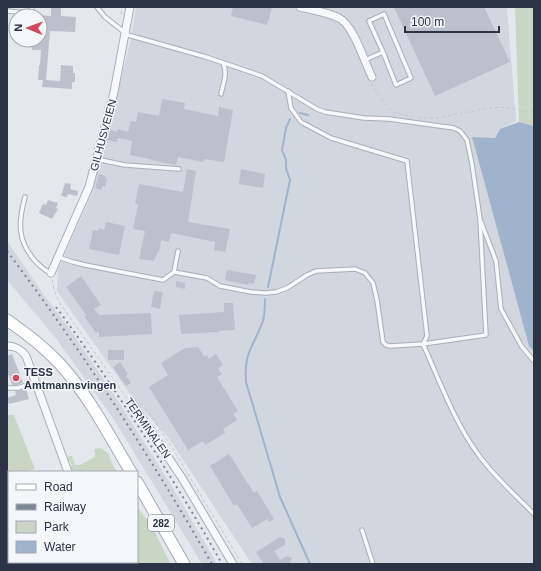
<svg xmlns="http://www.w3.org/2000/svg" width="541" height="571" font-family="Arial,sans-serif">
<rect width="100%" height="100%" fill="#e4e7ec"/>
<!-- built -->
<g fill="#d2d6de">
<path d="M136,7H507L516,121L500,129L495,138L472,137L529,346L534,351V564H252L168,437L135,401L57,291L58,270L92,193L131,39Z"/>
<path d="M7,241L44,295L71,331L120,404L173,488L217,564H202L113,418L55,337L7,280Z"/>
</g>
<!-- green -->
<g fill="#c9d6c5">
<path d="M515,7H534V126L519,122Z"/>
<path d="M7,412L8,415H14L35,469L21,472H9V475H7Z"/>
<path d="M101,448L109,454L111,462L117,472H72L71,467L72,466L70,460L68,462V458L69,456H72L75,465H80L95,457L94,449Z"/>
<path d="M137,507L152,526L170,563L168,564H119L118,562H137Z"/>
</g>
<!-- water -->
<path fill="#9fb4cc" d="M519,122L534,126V351L529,346L472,137L495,138L500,129Z"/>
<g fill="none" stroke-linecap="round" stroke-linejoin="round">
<!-- stream -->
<g stroke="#9fb4cc" stroke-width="2">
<path d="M300,113L308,115"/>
<path d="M268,287L290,180L286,168V160L282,150L286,128L290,119"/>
<path d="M265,299C265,307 265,319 261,326C251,350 244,354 246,382L280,497L310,564"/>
</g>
</g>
<!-- building -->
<g fill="#bbc0ca">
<path d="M233,7H272L267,25L231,16Z"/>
<path d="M394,7H484L510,62L435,96Z"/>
<path d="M51,8H61V16L76,17L75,32L50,31L46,80L60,81L61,65L73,66V73H75V82H72V89L42,87L43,80H38L39,65H40L41,50H32V40H42V30H40V15L51,16Z"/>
<path d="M162,99L185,103L184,109L218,116L219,107L233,110L224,162L204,159L203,162L178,157L176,165L151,160L150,159L130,155L132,141L118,138L117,142L107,140L110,130L117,132V129L128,132L131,121L136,122L138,112L159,116Z"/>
<path d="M187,169L196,171L188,222L230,229L225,252L214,250L215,242L171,233L169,242L161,240L159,252L158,251L154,261L139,259L145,231L133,229L138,205L135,204L139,184L183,192Z"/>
<path d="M241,169L265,174L263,188L239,184Z"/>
<path d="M99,174L106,176L105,178L107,179L105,187L103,186L101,190L95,188Z"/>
<path d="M65,183L71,184L70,189L78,191L77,196L68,194L67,197L61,196Z"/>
<path d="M48,200L58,203L56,208L58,209L52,219L39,213L43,204L46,205Z"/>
<path d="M106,222L125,226L119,255L89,249L93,230L98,231L99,228L104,230Z"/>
<path d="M227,270L256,275L254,284L249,283L248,285L225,280Z"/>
<path d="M81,276L101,305L94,309L99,315L151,313L152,334L99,337V332L96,333L84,316L86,315L66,287Z"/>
<path d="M176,281L185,283V289L176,287Z"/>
<path d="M154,291L163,292L160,309L151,307Z"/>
<path d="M224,303H233L235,330L219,331V332L181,334L179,315L224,312Z"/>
<path d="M198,347L204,356L207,355L209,359L216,354L223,365L218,368L222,374L217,377L238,411L233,414L237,420L223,429L225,433L205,445L203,441L188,450L149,387L168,375L161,363L185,348Z"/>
<rect x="108" y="350" width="16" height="10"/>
<path d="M12,354L23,383L17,385H12L9,375L7,376V356Z"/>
<path d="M120,362L128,374L126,376L131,383L126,386L113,367Z"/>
<path d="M26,389L29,399L9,404L7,398L16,395L15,391Z"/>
<path d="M229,454L254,493L257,491L274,519L269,522L267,519L252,528L237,504L234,506L210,466Z"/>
<path d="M280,537L285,539V545L274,551L280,560L287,556L292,558L290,564H264L256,552Z"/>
</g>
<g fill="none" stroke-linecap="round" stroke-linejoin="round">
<defs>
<g id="service">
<path d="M97,7L105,17L128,35L206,57L262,76L317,109L325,112L364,118L389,119L454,128L460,131L467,140L472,164L480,219L486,335L423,344L390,346L386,345L383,342L377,300L373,283L365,273L355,269L316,271L307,275L287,288L276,292L266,293L251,292L220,286L207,278L174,272"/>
<path d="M7,11L28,13L31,11L32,7"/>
<path d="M365,60L383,52L369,21L384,14L411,78L396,85L383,52"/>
<path d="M288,91L291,108L301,122L331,138L407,161L427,336L423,344C442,386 458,433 489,468C503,484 519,499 534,514"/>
<path d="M221,94C223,84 228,73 223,63"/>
<path d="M96,159L125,165L179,169"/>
<path d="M25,197C18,223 17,241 36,262C41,267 45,271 51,273"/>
<path d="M481,222L496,261L501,309L522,347L534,361"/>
<path d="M58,257L73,262L85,265L163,280L174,272L178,251"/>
<path d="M7,388H18L35,382"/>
<path d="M362,530L373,564"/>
<path d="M86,564L94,562"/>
</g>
<g id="minor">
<path d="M300,7C312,10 327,12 339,18C354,26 364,61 372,77"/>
<path d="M51,273L89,187L114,92L130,7"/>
<path d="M7,346C16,346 21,349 26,356L68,472"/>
<path d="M134,406L182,478L233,564"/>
<path d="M97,562L98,564"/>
</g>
<g id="primary">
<path d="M7,320C26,333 43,346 59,363C88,394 109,435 131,472"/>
<path d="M137,482L184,564"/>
</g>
</defs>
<!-- service casing -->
<use href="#service" stroke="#a9aeb7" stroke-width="5.5"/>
<!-- minor casing -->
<use href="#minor" stroke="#a9aeb7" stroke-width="9"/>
<!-- primary casing -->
<use href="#primary" stroke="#a3abb8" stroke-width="13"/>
<!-- path -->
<g stroke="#c2c5cb" stroke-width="1" stroke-dasharray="3 3" stroke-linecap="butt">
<path d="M121,14L122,7"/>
<path d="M371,84L384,103L395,113L413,117"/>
<path d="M418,118H436L495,107L510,108L529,112L534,111"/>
<path d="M52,280L54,290L59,302L129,401"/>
<path d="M145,409L148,411L173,449L242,564"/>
</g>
<!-- service -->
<use href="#service" stroke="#f7f8fa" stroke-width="3.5"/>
<!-- minor -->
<use href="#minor" stroke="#f7f8fa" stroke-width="7"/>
<!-- primary -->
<use href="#primary" stroke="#fff" stroke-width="11"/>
<!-- rail -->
<g stroke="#7d8696" stroke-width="2" stroke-dasharray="2 4" stroke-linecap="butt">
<path d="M7,251C82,351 150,456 212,564"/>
<path d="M56,307C91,354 123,403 155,452C178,489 201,526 222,564"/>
</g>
</g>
<!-- markers -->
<circle fill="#d1495b" stroke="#f4f6f9" stroke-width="1.5" cx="16" cy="378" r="4"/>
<g text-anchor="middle" stroke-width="3" stroke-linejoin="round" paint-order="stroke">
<!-- shield labels -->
<rect fill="#f4f6f9" stroke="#676e7b" stroke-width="1" x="148" y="515" width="26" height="16" rx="3"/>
<g font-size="10" font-weight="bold" fill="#2b3445">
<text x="161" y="527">282</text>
</g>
<!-- street labels -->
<g font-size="11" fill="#2b3445" stroke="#f4f6f9">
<text transform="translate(103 135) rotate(-75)" y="4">GILHUSVEIEN</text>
<text transform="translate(148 428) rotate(55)" y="4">TERMINALEN</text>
</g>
<!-- poi labels -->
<g font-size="11" font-weight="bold" fill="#2b3445" stroke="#f4f6f9" text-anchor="start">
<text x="24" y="376">TESS<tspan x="24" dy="13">Amtmannsvingen</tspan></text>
</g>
</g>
<!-- border -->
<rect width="541" height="571" fill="none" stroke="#2b3445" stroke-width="16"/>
<!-- legend -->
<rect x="8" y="471" width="130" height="92" fill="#f4f6f9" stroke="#a4a8b1"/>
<rect x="16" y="484" width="20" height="6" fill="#ffffff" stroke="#a4a8b1"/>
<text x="44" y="491" font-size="12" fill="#2b3445">Road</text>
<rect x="16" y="504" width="20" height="6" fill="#7d8696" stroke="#a4a8b1"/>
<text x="44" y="511" font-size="12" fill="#2b3445">Railway</text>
<rect x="16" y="521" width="20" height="12" fill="#c9d6c5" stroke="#a4a8b1"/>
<text x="44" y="531" font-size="12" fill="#2b3445">Park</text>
<rect x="16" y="541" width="20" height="12" fill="#9fb4cc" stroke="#a4a8b1"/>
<text x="44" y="551" font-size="12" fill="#2b3445">Water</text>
<!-- north arrow -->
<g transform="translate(28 28) rotate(271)"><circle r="19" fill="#f4f6f9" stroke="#a4a8b1"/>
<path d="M0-3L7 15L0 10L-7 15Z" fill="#d1495b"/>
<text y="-6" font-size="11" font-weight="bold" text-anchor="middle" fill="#2b3445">N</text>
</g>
<!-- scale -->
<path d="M405 26v6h94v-6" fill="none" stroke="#2b3445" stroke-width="2"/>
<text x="411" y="26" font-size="12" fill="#2b3445" stroke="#f4f6f9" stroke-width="3" paint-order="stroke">100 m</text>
</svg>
